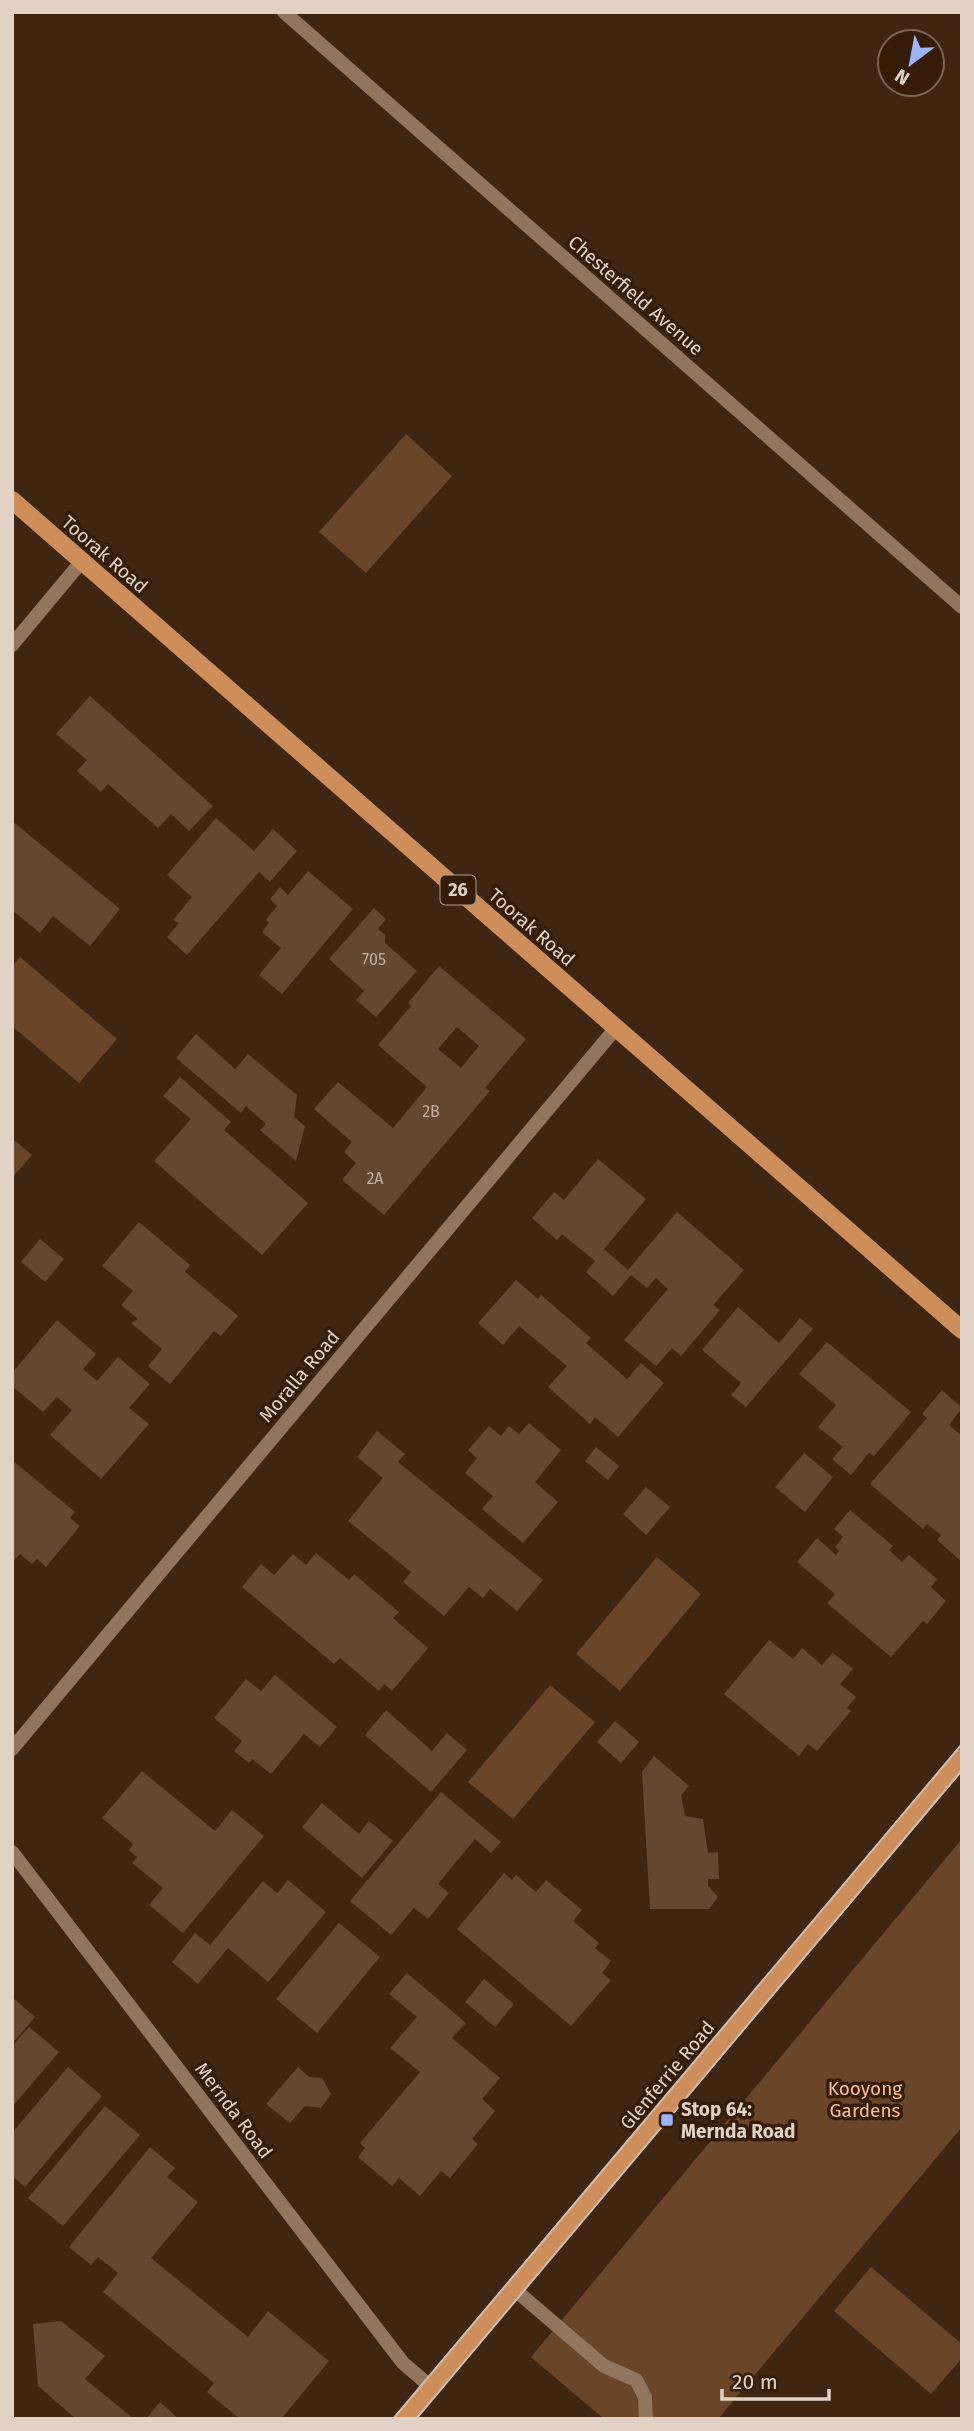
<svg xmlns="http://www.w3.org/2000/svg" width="974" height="2431" font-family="'Fira Sans',sans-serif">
<rect width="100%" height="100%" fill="#3e2612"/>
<!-- green -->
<g fill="#6b4527">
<path d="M406,434L452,476L366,573L319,532Z"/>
<path d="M20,957L117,1039L79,1083L12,1026V966Z"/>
<path d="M12,1138L32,1155L12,1178Z"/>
<path d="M657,1557L701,1594L620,1691L576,1654Z"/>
<path d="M550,1685L595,1722L513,1819L468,1782Z"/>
<path d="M961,1840L962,2127L718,2419H604L531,2357Z"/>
<path d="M871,2267L962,2344V2358L931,2394L834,2311Z"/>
</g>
<!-- building -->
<g fill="#624833" fill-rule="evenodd">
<path d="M90,696L213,806L189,831L171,814L158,828L108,784L101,792L77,771L87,760L56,734Z"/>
<path d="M216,818L254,851L273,829L297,851L270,882L259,872L187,955L167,937L179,923L173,920L192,897L167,875Z"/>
<path d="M12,821L120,909L90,946L53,916L40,933L12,910Z"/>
<path d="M308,871L353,909L282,994L259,975L281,948L262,932L269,923L266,920L277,906L270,899L280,887L288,895Z"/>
<path d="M374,908L386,919L378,929L385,935V943L417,971L376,1017L356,1000L364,991L329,959Z"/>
<path d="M439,966L526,1039L485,1088L490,1091L384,1215L342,1180L356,1163L344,1152L352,1142L314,1109L338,1082L393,1128L427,1087L378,1045L411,1006L408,1003ZM457,1027L479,1046L461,1068L438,1049Z"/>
<path d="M196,1034L235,1069L248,1054L297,1095L294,1117L305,1126L296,1161L260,1130L266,1124L246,1106L241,1113L176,1058Z"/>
<path d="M180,1077L231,1122L224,1130L308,1203L262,1255L154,1161L191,1119L163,1096Z"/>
<path d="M598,1159L646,1199L604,1249L628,1270L677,1212L744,1270L713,1305L720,1310L681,1356L672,1348L656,1366L624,1340L668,1289L656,1278L647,1288L631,1275L613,1296L586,1272L595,1261L562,1234L557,1240L532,1218L554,1192L564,1200Z"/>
<path d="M139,1222L190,1265L185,1272L238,1316L221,1336L214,1331L170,1384L148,1366L162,1349L131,1323L138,1319L121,1305L133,1291L102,1266Z"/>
<path d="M40,1239L64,1259L45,1282L21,1262Z"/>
<path d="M516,1280L538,1299L541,1295L591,1338L586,1343L627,1379L641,1363L664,1383L618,1437L595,1417L590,1424L548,1387L567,1366L519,1326L503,1345L478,1323Z"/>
<path d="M738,1307L779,1343L800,1318L813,1329L746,1407L731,1395L741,1383L702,1350Z"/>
<path d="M57,1320L96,1354L83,1369L97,1381L118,1357L150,1384L129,1408L149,1424L101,1479L50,1435L72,1410L57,1397L43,1412L12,1386V1373Z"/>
<path d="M827,1342L911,1412L874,1456L869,1453L851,1475L832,1459L843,1447L818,1427L836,1405L799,1374Z"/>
<path d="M942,1390L962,1408L949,1425L962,1436V1562L937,1540L941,1535L927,1524L923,1529L870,1484L927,1418L922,1414Z"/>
<path d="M529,1423L561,1450L535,1482L558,1502L523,1543L482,1509L493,1496L465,1473L477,1458L468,1450L489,1426L501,1436L509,1426L519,1434Z"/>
<path d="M377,1431L405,1454L398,1462L543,1580L517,1611L490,1589L483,1598L469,1587L444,1616L403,1582L411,1572L348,1521L383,1478L357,1457Z"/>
<path d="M596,1447L619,1466L608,1480L585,1461Z"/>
<path d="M804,1453L833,1477L805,1512L775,1487Z"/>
<path d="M12,1460L75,1512L70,1518L80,1526L46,1567L37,1559L32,1564L20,1554L12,1563Z"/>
<path d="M646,1487L670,1507L646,1535L623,1514Z"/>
<path d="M850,1510L893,1546L889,1550L902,1562L909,1555L937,1579L931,1587L946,1601L927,1624L923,1621L891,1657L827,1603L835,1594L797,1562L817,1538L836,1555L839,1551L835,1547L843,1537L834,1529Z"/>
<path d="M316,1553L349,1580L354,1574L399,1612L393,1618L428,1648L392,1691L384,1684L379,1691L340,1658L334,1664L242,1587L261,1564L274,1575L293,1554L306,1565Z"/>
<path d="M769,1640L793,1659L802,1648L822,1665L833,1653L853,1669L840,1684L856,1697L847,1708L851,1711L817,1751L808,1744L799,1756L724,1694Z"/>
<path d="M275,1675L337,1727L320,1747L304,1734L271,1774L252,1759L249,1763L234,1751L242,1741L214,1718L246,1679L261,1691Z"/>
<path d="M386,1710L432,1751L447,1733L467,1750L431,1792L365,1735Z"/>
<path d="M615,1721L639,1742L621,1763L597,1742Z"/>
<path d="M654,1756L689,1786L681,1795L685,1816L703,1819L708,1853L718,1852L719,1879H708V1886L718,1897L709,1909H650L642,1772Z"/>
<path d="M142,1771L215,1831L232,1810L264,1836L183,1933L149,1905L163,1888L132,1863L137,1857L129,1850L133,1844L102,1818Z"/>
<path d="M441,1792L501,1842L491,1853L475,1839L438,1884L449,1893L428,1919L414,1908L391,1935L350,1901Z"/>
<path d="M322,1803L359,1834L369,1821L393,1841L362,1878L302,1827Z"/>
<path d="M504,1873L512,1880L516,1875L536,1892L546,1880L582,1910L573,1921L599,1943L595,1948L611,1961L602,1973L611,1980L571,2026L457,1929Z"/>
<path d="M288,1880L326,1912L268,1982L228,1948L198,1984L172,1962L195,1933L210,1945L263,1881L277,1893Z"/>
<path d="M339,1923L380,1957L317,2033L276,1999Z"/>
<path d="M407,1973L466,2023L452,2038L500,2078L482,2099L495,2111L472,2139L478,2144L450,2178L441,2171L420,2196L399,2178L392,2186L358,2157L365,2148L360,2143L420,2072L390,2048L417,2017L389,1994Z"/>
<path d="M484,1979L514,2004L495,2027L465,2002Z"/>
<path d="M12,1997L35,2017L12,2044Z"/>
<path d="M29,2027L59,2052L12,2107V2046Z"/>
<path d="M68,2067L102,2096L25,2187L12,2176V2133Z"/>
<path d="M298,2067L309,2077L322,2078L331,2094L321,2108L305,2106L290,2123L266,2104Z"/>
<path d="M105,2106L140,2135L63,2226L28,2198Z"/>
<path d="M150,2147L175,2168L167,2177L198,2202L151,2258L248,2337L268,2311L329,2361L281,2419H240L207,2392L214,2383L103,2292L118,2273L98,2257L91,2265L69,2247Z"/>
<path d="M61,2321L105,2356L85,2379L134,2419H76L38,2386L33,2324Z"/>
<path d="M160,2402L179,2419H146Z"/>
</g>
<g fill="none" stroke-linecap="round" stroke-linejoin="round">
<!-- lane -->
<path stroke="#92755f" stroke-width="14" d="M514,2289L604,2366L636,2380L645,2397L646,2419"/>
<!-- street -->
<g stroke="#92755f" stroke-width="14">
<path d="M284,12L962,607"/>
<path d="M12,645L82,561"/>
<path d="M12,1749L616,1028"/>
<path d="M12,1852L403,2363L431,2387"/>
</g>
<!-- primary -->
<g stroke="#ce8e5a" stroke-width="18">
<path d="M12,500L962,1330"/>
<path d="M404,2419L962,1758"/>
</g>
<!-- tram -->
<g stroke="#cebeb1" stroke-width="2">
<path d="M393,2419L962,1744"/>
<path d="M416,2419L962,1770"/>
</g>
</g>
<!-- markers -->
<rect fill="#9bb5fd" stroke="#341c08" stroke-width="2.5" x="660" y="2113" width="14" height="14" rx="3.5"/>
<g text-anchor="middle" stroke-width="7" stroke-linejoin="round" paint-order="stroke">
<!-- number labels -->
<g font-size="16" fill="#c2b0a1">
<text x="374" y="965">705</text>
<text x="431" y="1117">2B</text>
<text x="375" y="1184">2A</text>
</g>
<!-- shield labels -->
<rect fill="#341c08" stroke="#ae9b8d" stroke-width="2" x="440.5" y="875.5" width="35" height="29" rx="5"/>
<g font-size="18" font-weight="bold" fill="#e2d2c6">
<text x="458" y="896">26</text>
</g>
<!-- street labels -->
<g font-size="19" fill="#e2d2c6" stroke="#341c08">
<text transform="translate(636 295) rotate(41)" y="7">Chesterfield Avenue</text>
<text transform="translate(105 554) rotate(41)" y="7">Toorak Road</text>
<text transform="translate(532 927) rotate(41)" y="7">Toorak Road</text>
<text transform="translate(299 1376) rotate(-50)" y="7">Moralla Road</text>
<text transform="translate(667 2075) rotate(-50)" y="7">Glenferrie Road</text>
<text transform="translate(234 2110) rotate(53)" y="7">Mernda Road</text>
</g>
<!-- park labels -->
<g font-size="19" fill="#fcbe8f" stroke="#341c08">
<text x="865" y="2095">Kooyong<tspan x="865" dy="22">Gardens</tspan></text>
</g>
<!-- poi labels -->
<g font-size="19" font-weight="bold" fill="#e2d2c6" stroke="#341c08" text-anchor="start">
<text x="681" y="2116">Stop 64:<tspan x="681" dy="22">Mernda Road</tspan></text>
</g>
</g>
<!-- border -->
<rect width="974" height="2431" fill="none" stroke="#e2d2c6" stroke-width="28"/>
<!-- north arrow -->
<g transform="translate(911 63) rotate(212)"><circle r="33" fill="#341c08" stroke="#7a6554" stroke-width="2"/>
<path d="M0-5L12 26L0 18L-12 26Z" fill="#9bb5fd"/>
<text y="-10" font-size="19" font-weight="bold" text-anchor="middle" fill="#e2d2c6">N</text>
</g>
<!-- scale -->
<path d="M722 2389v10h107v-10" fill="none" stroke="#e2d2c6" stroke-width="3.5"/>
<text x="732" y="2389" font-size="21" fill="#e2d2c6" stroke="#341c08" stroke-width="5" paint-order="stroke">20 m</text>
</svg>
